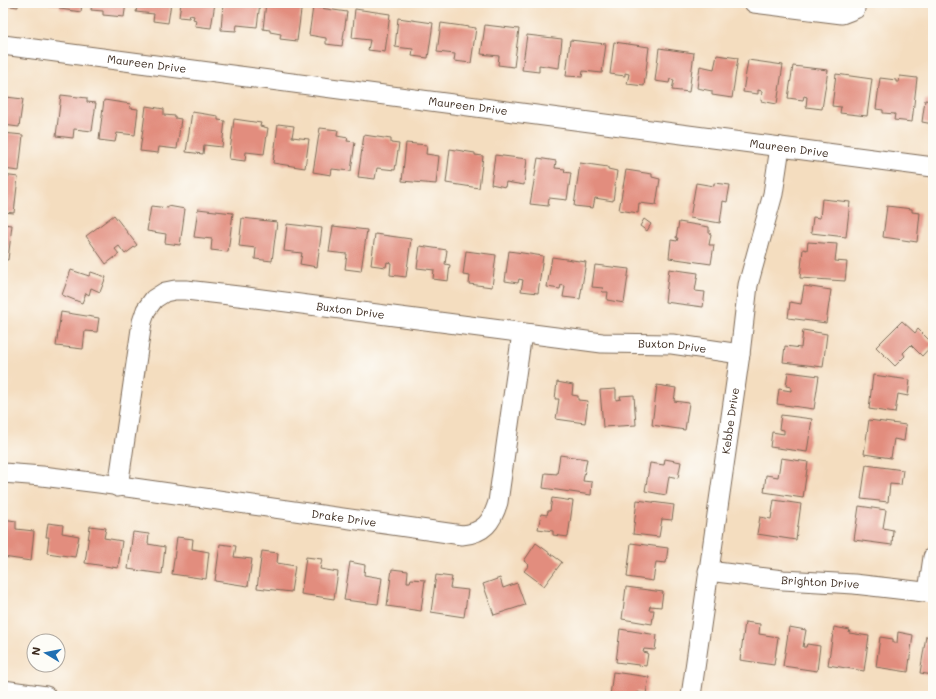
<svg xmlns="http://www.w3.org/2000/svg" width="936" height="699" font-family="Mali,sans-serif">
<rect width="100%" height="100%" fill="#fdfcf7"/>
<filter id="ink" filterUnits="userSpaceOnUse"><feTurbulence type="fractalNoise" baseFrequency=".025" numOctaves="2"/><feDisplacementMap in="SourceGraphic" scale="8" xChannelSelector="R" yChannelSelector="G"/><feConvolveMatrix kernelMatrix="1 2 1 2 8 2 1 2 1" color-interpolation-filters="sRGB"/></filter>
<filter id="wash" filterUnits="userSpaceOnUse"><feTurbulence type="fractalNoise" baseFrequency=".012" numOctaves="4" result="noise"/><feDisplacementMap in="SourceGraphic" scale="16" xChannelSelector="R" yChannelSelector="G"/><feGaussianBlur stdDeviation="0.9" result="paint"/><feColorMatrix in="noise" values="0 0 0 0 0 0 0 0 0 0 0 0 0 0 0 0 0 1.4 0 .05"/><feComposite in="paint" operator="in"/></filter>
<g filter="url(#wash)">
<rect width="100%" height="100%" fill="#f4ddbf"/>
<g id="blocks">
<!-- building -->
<g fill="#e28d7e">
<path d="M3,3H18V7L3,5Z"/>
<path d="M49,3H82L81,12L60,9V5L49,4Z"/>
<path d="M92,3H126L124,17L103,15V11L91,10Z"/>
<path d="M138,3H171L168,23L153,21L154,14L136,12Z"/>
<path d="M181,3H215L211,28L195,26L196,20L193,19L194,16L190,15L189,18L179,17Z"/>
<path d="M223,3H260L257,27L237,25L236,31L221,30Z"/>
<path d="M266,3H302L297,41L280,39L281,34L270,32V30L263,29Z"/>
<path d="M313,7L347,12L342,46L326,44V38L309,35Z"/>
<path d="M355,9L390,14L385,52L368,50L370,40L352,38Z"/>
<path d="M398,18L433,23L428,58L412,56L413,49L395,47Z"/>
<path d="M441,23L476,28L471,63L454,61L455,54L437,52Z"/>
<path d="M485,25L519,29L514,67L498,65L499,56L481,54Z"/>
<path d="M527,35L562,39L559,68L539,65V72L522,70Z"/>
<path d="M570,40L606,44L602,73L583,71L582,77L566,76Z"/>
<path d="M614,42L649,47L644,86L627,84L629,74L625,73V76L610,74Z"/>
<path d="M659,48L694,53L689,92L672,90L674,80L670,79L669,83L655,81Z"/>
<path d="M717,55L738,58L732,98L712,95V91L697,88L700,66L714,69Z"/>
<path d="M748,60L783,65L777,104L761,101L762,91L758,90V94L743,92Z"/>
<path d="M793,66L828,70L822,109L806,107L807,97L804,96L803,100L788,98Z"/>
<path d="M836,74L872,79L867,116L840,113L841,107L832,106Z"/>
<path d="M900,76L917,78L912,122L894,120L895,114L883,113V110L876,109L880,78L896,80V82H899Z"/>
<path d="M3,90L7,91L6,97L23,99L19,127L3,125Z"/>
<path d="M61,95L87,98V102L96,103L92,131L74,129L73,138L56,136Z"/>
<path d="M104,100L131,104L130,108L138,109L135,135L117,133L115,142L99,140Z"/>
<path d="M925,100L933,101V124L922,122Z"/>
<path d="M146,106L164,109V115L175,116V118L181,119L177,149L159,147L158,153L140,151Z"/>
<path d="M192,112L218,116V120L225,121L222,147L204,145L203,154L186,152Z"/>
<path d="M234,119L261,123L260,126L268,128L264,154L246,152L245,161L229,159Z"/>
<path d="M278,124L294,126L292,137L309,139L305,168L273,163Z"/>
<path d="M320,128L338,130L337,136L348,138L347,141L355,142L351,171L332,169L331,175L313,172Z"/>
<path d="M3,133L23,135L19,171L3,169Z"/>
<path d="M364,135L391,139V143L399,144L395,170L377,168L375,179L358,177Z"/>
<path d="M406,143L427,145L426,154L439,156L436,184L402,181Z"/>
<path d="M450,149L475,153V155L483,156L479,188L446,183Z"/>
<path d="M495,155L527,159L524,185L506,182L505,187L491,184Z"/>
<path d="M538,158L556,161L555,168L565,169L564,172L571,173L567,200L549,198L548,206L530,204Z"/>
<path d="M580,163L608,167V169L617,171L613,201L595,198L593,208L574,206Z"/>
<path d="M626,170L652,174V177L660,179L656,205L639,203L638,213L619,210Z"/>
<path d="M3,175L18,177L14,213L3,212Z"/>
<path d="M696,183L714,186V183L730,185L727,202L723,201L720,223L690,218Z"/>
<path d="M822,199L850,202L846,237L811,233L813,217L820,218Z"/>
<path d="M151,206L168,208V206L185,209L180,245L165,243L166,234L147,231Z"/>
<path d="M887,206L912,209V212L920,213L917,242L883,237Z"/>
<path d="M198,209L233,213L228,252L211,250L212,239L194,237Z"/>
<path d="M114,215L137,245L125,254L119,246L115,249L119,254L106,264L86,236Z"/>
<path d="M242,218L277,222L272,261L255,259L256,248L239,246Z"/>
<path d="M644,219L651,224L647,231L640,226Z"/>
<path d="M679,222L709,227V233L711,234L709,245H714L711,264L669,258L671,240L677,241L678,238H676Z"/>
<path d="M3,224L12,225L8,260L3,259Z"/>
<path d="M287,224L322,228L317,267L300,264L302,253L284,251Z"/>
<path d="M333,226L367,230L361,271L345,269L347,254L329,252Z"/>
<path d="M375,234L411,239L406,277L390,275L391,263L387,262L386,267L371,265Z"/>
<path d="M808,242L837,244L835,261L847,262L845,281L800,278L803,249L807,250Z"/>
<path d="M420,246L447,250L445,264L450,265L448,281L433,279L434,270L417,268Z"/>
<path d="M466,251L496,255L492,287L469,284L470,276L463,275Z"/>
<path d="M509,251L543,256L538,293L521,291L523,280L519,279L518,283L505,281Z"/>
<path d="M552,257L586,262L580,299L563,297L565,286L561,285L560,289L547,287Z"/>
<path d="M595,265L629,269L624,303L607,300L608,292H602L603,288L592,287Z"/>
<path d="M669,269L698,273L695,291L705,292L703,307L665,302Z"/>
<path d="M71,270L89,276L91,272L106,277L100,292L91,288L89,295L86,293L82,303L62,295Z"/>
<path d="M804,286L831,290L826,323L788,318L790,302L801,304Z"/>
<path d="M61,312L99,318L97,332L85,331L83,349L56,346Z"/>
<path d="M902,321L915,333L918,329L933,344L922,356L911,345L903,353L905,356L895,366L876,347Z"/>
<path d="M803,330L827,334L823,367L783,362L785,346L801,348Z"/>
<path d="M788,372L819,376L814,409L777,404L779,389L791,391V387L786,386Z"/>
<path d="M873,375L910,380L908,396L898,394L895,413L869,409Z"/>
<path d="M557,382L573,385L572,395L578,396V400L588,401L585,423L556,419L559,399H555Z"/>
<path d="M657,385L676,388L674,401L689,403L685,430L652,425Z"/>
<path d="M616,389V400L621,399L620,396L634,395L636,425L603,427L600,390Z"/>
<path d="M781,415L812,419L807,452L770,447L772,432L784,434V430L779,429Z"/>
<path d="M869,420L906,425L904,441L894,439L891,458L864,454Z"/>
<path d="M560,455L587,459L583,481L592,482L591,495L543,488L545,473L557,474Z"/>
<path d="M781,458L808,462L803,498L764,492L766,475L778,477Z"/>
<path d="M665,459L681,462L678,478L669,476L666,495L645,491L650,463L664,465Z"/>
<path d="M866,465L903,470L901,485L890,484L888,502L861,499Z"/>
<path d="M552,498L573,501L568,537L553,535V531L538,529L541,514L547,515L548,511H550Z"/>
<path d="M637,500L674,505L672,520L662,519L659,537L633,534Z"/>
<path d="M774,500L801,504L796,540L757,534L760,517L771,519Z"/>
<path d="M859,506L886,510L883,528L893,530L892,545L854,540Z"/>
<path d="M3,519L16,521V529L34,531L31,561L3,557Z"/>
<path d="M48,523L63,525L62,533L79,536L75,557L47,553L49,537H46Z"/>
<path d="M90,526L106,528L104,538L122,541L118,568L85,563Z"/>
<path d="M133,532L149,534L148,544L165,547L162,574L128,569Z"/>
<path d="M177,537L193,539L192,549L209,552L206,579L172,574Z"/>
<path d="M536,543L562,562L544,586L524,571L529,565L524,561Z"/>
<path d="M631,543L668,548L666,563L656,562L653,581L627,577Z"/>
<path d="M220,544L236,546L234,557L252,559L248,586L215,581Z"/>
<path d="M262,551L278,553L277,563L295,566L291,592L257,588Z"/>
<path d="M306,557L322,559L320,569L338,572L334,599L301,594Z"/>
<path d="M350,562L365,565L364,575L382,578L378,604L344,600Z"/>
<path d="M392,569L408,571L407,582H410L411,579L425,580L421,611L387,606Z"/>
<path d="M436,575L452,577L450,588L468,590L464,617L431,612Z"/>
<path d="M500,578L503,588L517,583L525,605L494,615L483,584Z"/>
<path d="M626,587L663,592L661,607L650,606L649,610H654L652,624L622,619Z"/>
<path d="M745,622L760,624L759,634L778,637L774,665L740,660Z"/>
<path d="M789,627L806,630L803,647H806L807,644L820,646L817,671L783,666Z"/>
<path d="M834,627L850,630L849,633L869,636L864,671L828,665Z"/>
<path d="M620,629L657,635L655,650L644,649L643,652L648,653L646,666L616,662Z"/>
<path d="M898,632L913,635L908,672L876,667L880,637L893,639V643H897Z"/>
<path d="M926,636L933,637V675L920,673Z"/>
<path d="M613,672L649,677L646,694L637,692L636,696H610Z"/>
</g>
</g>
</g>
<g filter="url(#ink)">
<use href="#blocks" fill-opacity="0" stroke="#7c6956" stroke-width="1"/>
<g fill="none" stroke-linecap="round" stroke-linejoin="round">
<defs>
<g id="minor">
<path d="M754,3L842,14L855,9V3"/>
<path id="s1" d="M3,45L933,167"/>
<path id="s2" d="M3,473L42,476L99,483L462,535C484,533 492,522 498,502L522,333"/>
<path id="s3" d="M118,487L142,322L146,310L154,299L165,292L175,290H186L247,297L602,343L672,344L740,354"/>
<path id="s4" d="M708,571L783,580L854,584L933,593"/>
<path d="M928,592L933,557"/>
<path d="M3,690L46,696"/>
<path id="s5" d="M691,696L740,354L748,285L773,194L780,147"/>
</g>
</defs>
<!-- minor casing -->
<use href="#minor" stroke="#7c6956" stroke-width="21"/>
<!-- minor -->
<use href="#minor" stroke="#fff" stroke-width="19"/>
</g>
</g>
<g text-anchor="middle" stroke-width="3.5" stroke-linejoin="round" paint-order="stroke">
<!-- street labels -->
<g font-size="11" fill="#3b2a1e" stroke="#fdfcf7">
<text dy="4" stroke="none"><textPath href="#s1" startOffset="145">Maureen Drive</textPath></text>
<text dy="4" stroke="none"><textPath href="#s1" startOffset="469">Maureen Drive</textPath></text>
<text dy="4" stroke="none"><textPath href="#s1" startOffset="793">Maureen Drive</textPath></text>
<text dy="4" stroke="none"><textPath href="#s3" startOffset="393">Buxton Drive</textPath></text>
<text dy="4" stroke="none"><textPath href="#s3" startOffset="717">Buxton Drive</textPath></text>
<text dy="4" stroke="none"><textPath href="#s5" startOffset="278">Kebbe Drive</textPath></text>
<text dy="4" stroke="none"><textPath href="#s2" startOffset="344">Drake Drive</textPath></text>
<text dy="4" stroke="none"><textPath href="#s4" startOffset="113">Brighton Drive</textPath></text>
</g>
</g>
<!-- margin -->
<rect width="936" height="699" fill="none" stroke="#fdfcf7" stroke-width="16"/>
<!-- north arrow -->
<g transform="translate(46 653) rotate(280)"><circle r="19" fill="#fdfcf7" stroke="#afa8a0"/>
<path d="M0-3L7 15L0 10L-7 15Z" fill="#1f6fb2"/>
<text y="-6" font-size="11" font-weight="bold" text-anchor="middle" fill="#3b2a1e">N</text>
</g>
</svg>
